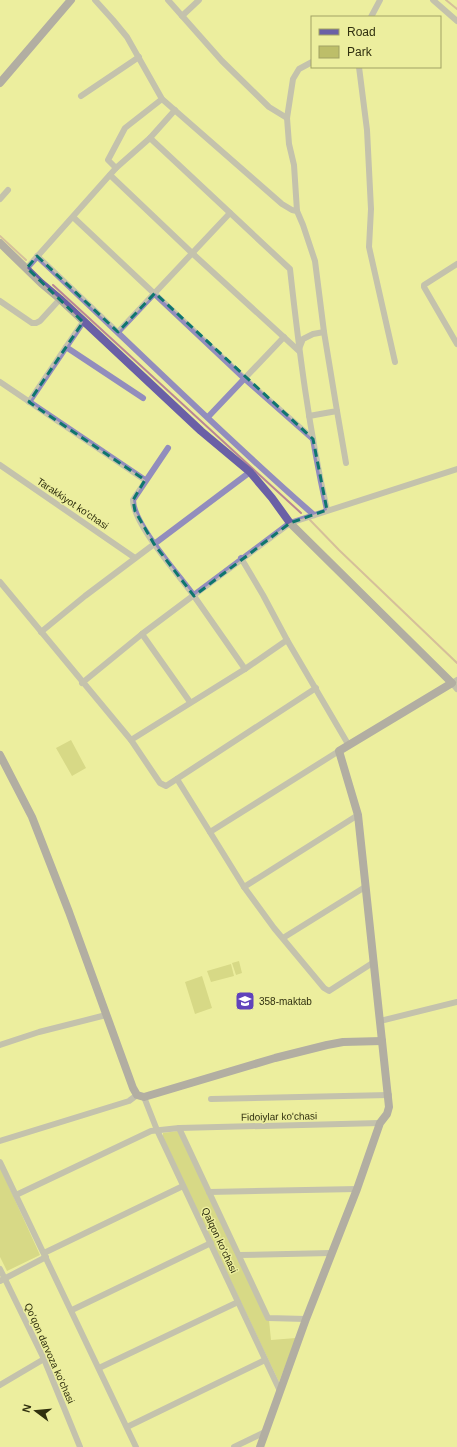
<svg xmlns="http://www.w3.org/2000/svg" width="457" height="1447" font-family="Arial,sans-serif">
<rect width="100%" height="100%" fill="#ecee9e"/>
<!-- green -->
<g fill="#bdbe69">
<path d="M71,740L86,768L72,776L56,748Z"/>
<path d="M239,961L242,973L236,975L232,963Z"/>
<path d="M231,964L234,976L211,982L207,971Z"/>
<path d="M202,976L212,1008L195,1014L185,982Z"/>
<path d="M178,1131L269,1320L271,1340L296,1338L279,1382L163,1138V1133Z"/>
<path d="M0,1167L40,1255L7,1271L0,1257Z"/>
</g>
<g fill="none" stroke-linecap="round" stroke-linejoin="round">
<!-- stream -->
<g stroke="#b98695" stroke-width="2">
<path d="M446,0L457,9"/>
<path d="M0,236L26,260"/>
<path d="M53,285L301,513"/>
<path d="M310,520L339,550L457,663"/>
</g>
<!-- street -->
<g stroke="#928dbd" stroke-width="6">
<path d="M95,0L113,20L127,37L162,99L282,204L292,210L297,211"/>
<path d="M168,0L222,61L269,107L287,118"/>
<path d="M433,0L457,21"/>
<path d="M182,16L199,0"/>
<path d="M371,17L380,0"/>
<path d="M359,67L367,130L371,209L369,247L395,362"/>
<path d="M81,96L139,57"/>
<path d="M150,138L175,110"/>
<path d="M116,168L150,138L290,269C299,350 309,430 327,510"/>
<path d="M110,175L192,253L299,351"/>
<path d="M0,199L8,190"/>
<path d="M73,217L245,379L313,439"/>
<path d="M37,256C129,342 219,432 314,515"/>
<path d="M457,264L424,285V287L457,344"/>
<path d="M27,268L116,168L108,160L125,128L162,99"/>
<path d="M0,301L32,323H36L40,321L60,299"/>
<path d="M118,332L230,213"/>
<path d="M66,347L143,398"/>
<path d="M299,349L303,339L313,334L324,332"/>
<path d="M0,382L145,480"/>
<path d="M29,402L83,322"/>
<path d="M337,411L346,463"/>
<path d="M309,416L337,411L324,332L315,261L303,225L297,211L294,165L289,144L287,118L293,79L299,69L312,62"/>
<path d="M208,417L284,337"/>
<path d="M168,448L133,500C133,524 179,575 194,596C211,620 228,645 245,669"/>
<path d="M0,465L135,558"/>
<path d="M241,558L263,595L287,640L348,744"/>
<path d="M0,582L131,740L160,783L166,786L316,688"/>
<path d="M41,632L85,596L250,472"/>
<path d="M142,634L190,702"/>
<path d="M457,680L452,683L457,689"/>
<path d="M82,683L142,634L290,523L457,469"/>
<path d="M131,740L245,669L287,640"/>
<path d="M177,779L244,887L274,928L324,988L329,991L374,962"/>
<path d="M210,832L339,751"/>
<path d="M244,887L358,815"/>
<path d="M283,938L365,887"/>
<path d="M380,1021L457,1002"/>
<path d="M0,1045L39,1032L106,1015"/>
<path d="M144,1097L157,1130L280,1391"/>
<path d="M211,1099L389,1095"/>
<path d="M179,1128L268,1318L306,1319"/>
<path d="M0,1141L129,1101L137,1095"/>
<path d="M0,1162L136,1447"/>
<path d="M209,1192L357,1189"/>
<path d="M16,1195L151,1131L179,1128L380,1123"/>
<path d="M44,1253L183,1186"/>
<path d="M239,1255L331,1253"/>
<path d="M0,1269L44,1359L80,1447"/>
<path d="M0,1281L46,1257"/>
<path d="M72,1310L211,1243"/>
<path d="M99,1368L238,1302"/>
<path d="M0,1385L44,1359"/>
<path d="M127,1427L265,1360"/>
<path d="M234,1447L265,1432"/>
</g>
<!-- secondary -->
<g stroke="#6a60a6" stroke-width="8">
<path d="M0,83L71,0"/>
<path d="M0,243L41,283L60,299L201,431L250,472L272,498L290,523L452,683L339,751L358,815L389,1107L387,1114L380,1123L357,1189L306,1319L260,1447"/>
<path d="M0,755L32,817L69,912L133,1088L137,1095L144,1097L275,1058L327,1045L343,1042L382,1041"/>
</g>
</g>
<!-- marked area -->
<path d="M0 0H457V1447H0ZM37,256L118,332L155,293L313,439L327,510L290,523L194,596L154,544L135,511L133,500L145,480L29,402L83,322L27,268Z" fill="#ecee9e" fill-opacity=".55" fill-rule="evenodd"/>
<path fill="none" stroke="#0f766e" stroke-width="3" stroke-dasharray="8 5" stroke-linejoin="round" d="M37,256L118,332L155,293L313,439L327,510L290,523L194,596L154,544L135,511L133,500L145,480L29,402L83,322L27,268Z"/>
<!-- icons -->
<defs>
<symbol id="school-square" viewBox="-11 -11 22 22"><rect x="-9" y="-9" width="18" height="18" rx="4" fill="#6043bb" stroke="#ecee9e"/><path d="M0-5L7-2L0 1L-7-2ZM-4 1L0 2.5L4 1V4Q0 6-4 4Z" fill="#fff"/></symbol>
</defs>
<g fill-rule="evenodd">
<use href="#school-square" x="234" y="990" width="22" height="22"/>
</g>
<g text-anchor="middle" stroke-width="3" stroke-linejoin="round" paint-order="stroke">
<!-- street labels -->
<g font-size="10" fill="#30300f" stroke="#ecee9e">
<text transform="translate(73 503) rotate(34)" y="4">Tarakkiyot ko'chasi</text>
<text transform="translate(279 1116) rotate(-1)" y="4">Fidoiylar ko'chasi</text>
<text transform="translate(220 1240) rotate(65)" y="4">Qalqon ko'chasi</text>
<text transform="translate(50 1353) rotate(66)" y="4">Qo'qon darvoza ko'chasi</text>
</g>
<!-- poi labels -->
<g font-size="10" fill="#30300f" stroke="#ecee9e" text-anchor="start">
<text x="259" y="1005">358-maktab</text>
</g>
</g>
<!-- legend -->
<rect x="311" y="16" width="130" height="52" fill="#ecee9e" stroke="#a1a265"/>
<rect x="319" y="29" width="20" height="6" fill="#6a60a6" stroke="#a1a265"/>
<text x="347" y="36" font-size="12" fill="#30300f">Road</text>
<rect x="319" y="46" width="20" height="12" fill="#bdbe69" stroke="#a1a265"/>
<text x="347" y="56" font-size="12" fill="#30300f">Park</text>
<!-- north arrow -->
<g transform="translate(36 1411) rotate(286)" stroke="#ecee9e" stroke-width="3" paint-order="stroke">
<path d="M0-3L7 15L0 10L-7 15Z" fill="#30300f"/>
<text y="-6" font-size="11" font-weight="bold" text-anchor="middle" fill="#30300f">N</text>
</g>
</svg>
